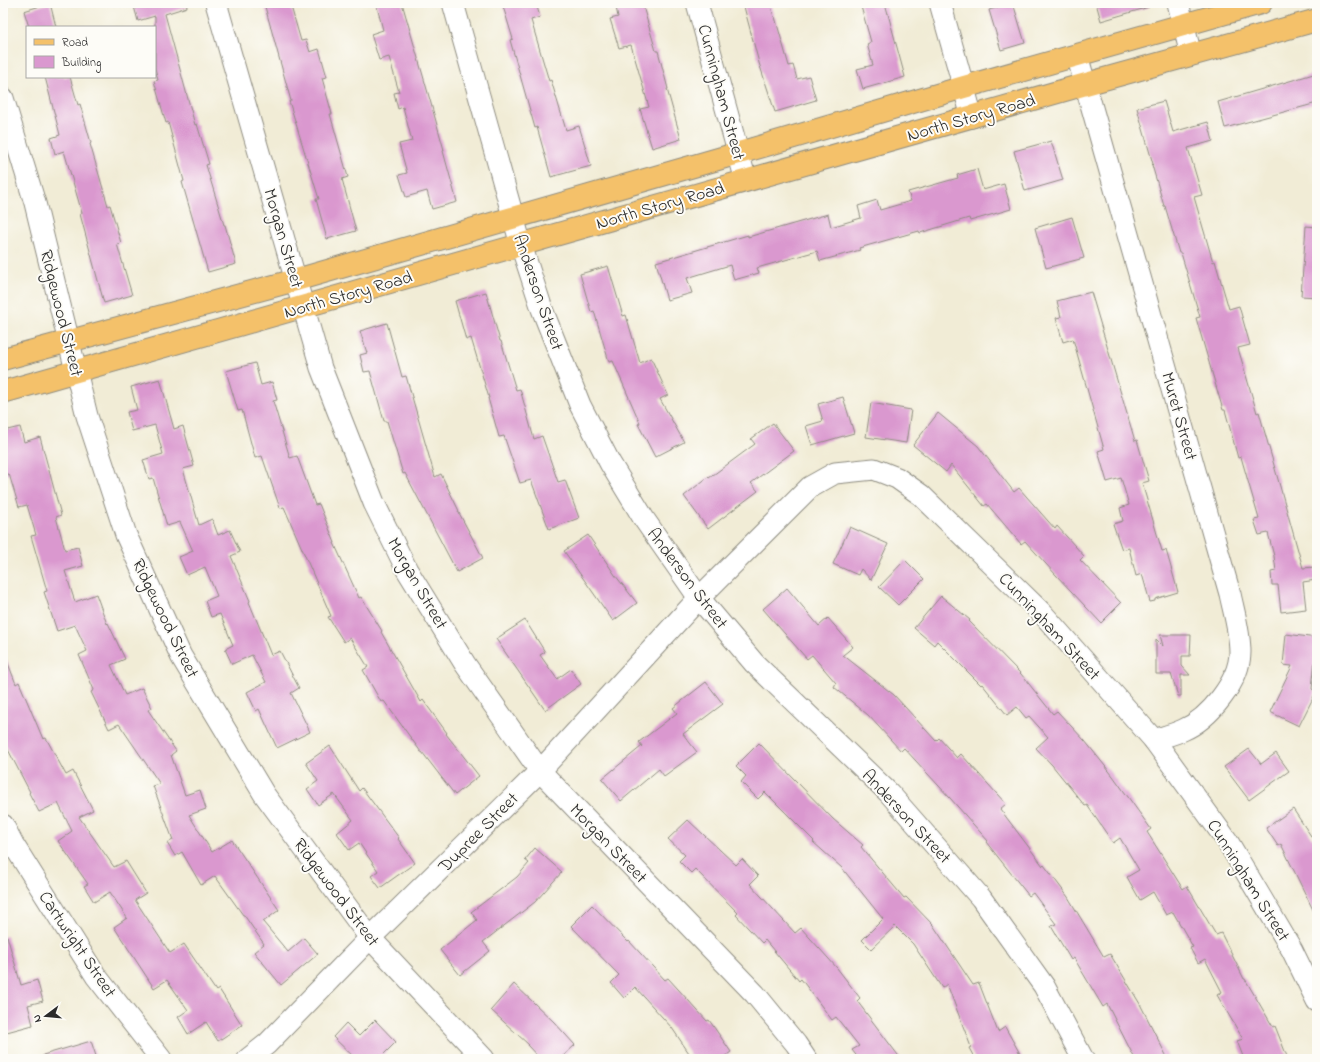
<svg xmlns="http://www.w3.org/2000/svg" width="1320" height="1062" font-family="'Indie Flower',sans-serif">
<rect width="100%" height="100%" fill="#fdfcf7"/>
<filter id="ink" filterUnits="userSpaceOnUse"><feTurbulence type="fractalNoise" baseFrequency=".025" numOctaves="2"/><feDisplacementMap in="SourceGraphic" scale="8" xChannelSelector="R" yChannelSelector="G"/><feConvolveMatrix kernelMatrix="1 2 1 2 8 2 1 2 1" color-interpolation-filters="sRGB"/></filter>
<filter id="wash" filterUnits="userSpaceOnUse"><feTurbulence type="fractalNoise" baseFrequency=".012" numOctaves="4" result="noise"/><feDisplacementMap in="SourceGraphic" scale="16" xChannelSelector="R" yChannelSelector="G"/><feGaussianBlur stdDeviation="0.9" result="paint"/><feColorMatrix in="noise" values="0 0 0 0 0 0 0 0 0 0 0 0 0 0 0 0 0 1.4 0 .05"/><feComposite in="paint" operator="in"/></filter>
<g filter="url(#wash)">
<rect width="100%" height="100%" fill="#f1ecd6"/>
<g id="blocks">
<!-- building -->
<g fill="#da98cf">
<path d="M50,3L56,27H29L24,11Z"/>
<path d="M133,3H186L187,7L165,14L195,125L197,124L209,164L206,165L224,225H225L236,264L208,272L182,182L184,181L168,122L166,123L154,81L158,80L155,68V16L138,21Z"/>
<path d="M264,3H290L301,41L306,40L310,52L319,49L327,77L322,78L332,114H330L348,177L342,179L356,231L327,239L316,199H319L289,101H291Z"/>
<path d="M376,3H402L430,100L444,150L443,151L457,202L432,209L427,191L406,197L399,175L407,173L399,144L412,141L403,107L398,109L394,93L399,92L389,57L379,60L371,34L383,30Z"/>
<path d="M502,3H536L540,17L531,20L549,81L551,80L566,130L579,126L591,166L551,177L537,127L535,128L510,40L513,39Z"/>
<path d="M628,3H642L656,51H658L668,89H667L681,139L652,148L640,109L649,107L631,45L619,48L610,19L618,17L616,7Z"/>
<path d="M743,3H770L774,17H775L789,66L793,65L797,79L809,76L816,100L775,112L759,63Z"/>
<path d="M860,3H885L905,77L863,89L857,69L873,65L867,44L871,42Z"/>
<path d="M1013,3L1025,43L1001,50L989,10Z"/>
<path d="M1096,3H1149V7L1101,21Z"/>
<path d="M1317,73V103L1225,128L1218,102Z"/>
<path d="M45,77H70L78,105L80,104L91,143L90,144L108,206L110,205L121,243L117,244L132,295L104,303L80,214L82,213L64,151L55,154L51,138L60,135Z"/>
<path d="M1164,101L1173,132L1208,122L1213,141L1188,148L1202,195L1194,197L1213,262L1215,261L1229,309L1239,306L1250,345L1238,348L1257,413L1259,412L1303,568L1315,567L1316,580L1303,582L1306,609L1281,612L1278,585H1272L1271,572L1276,571L1274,556L1268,533L1259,535L1254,520L1259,519L1241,457L1238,458L1225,410H1223L1196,318L1200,317L1181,253H1179L1165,206H1164L1152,165L1153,164L1137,108Z"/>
<path d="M1051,141L1063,180L1025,191L1014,151Z"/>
<path d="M977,169L983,190L1004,184L1011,209L970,221L969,218L920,233L919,231L859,248L860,250L820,261L817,251L757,268L759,273L734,280L730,265L687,278L692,293L667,300L656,262L748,235V237L828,214L831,227L861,218L858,206L877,200L880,210L911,201L908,192L958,178L957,175Z"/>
<path d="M1072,217L1084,258L1046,268L1035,228Z"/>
<path d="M1306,226L1317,227V297L1301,296Z"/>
<path d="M608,266L623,316L626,315L640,363L651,358L668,395L660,399L684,442L655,457L638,424L640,423L613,361L609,362L594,311L591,312L580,274Z"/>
<path d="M486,292L500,341H501L516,390L520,389L534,439L542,436L558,482L565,480L579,518L549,529L531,480L520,483L504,436L499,437L488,398H489L471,338L466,340L455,301Z"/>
<path d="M1091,292L1135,441L1137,440L1149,481L1142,483L1162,551L1166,550L1178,592L1155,599V601L1150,602L1142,574L1136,576L1129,548L1122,550L1113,524L1123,521L1120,508L1129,505L1121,478L1107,482L1098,451L1104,449L1073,339L1063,342L1056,318L1061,317L1057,301Z"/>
<path d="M387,323L402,377L406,376L435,477L441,474L459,511H458L483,558L457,572L405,473L403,474L387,421H384L370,371L364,372L360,355L367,353L360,331Z"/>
<path d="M255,363L261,385L272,382L277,400L273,401L290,458L297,456L315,505L319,504L335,543H334L359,598L361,597L382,631L381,632L421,702L423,700L447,733L446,734L479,776L455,795L422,752H421L384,701L381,702L363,670L368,667L350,638L344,642L328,617L331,616L284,507L280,508L262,456L255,458L242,410L238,411L226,371Z"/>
<path d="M160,379L174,429L183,426L194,466L183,469L199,525L212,519L218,535L230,530L240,552L231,556L250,601L249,602L271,655L280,651L299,688L291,693L310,732L277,748L259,709L256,711L247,692L266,682L252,655L232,664L225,649L233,645L220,614L211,617L205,601L217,596L205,567L187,575L179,557L193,551L180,522L167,526L153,478L149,479L143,460L163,454L155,425L132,431L127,412L137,410L131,387Z"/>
<path d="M843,397L854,433L812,445L806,426L823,421L818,404Z"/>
<path d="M871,403L911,410L906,443L866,437Z"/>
<path d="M938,413L978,446L1014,492L1019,488L1055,529L1057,526L1084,556L1080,560L1121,603L1101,623L1056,575L1025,541L1021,544L987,504L984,506L951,465L946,472L913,445Z"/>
<path d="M773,423L794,451L751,483L758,491L708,529L684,496L708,477L709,478L755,444L751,439Z"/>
<path d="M20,427L24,442L40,437L61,515L56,517L65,550L78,547L83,566L65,571L75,602L96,594L107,624L108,623L125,659L111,665L125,695L142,688L152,708L148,710L176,751L171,755L185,795L200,790L206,809L189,815L212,852L232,840L279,910L263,922L288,952L304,938L318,954L281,985L254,952L264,944L244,915H243L215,876L201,885L182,852L175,856L167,843L173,840L153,786L160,784L119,724L109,729L91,692L94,690L79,655L87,651L75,625L57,631L44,592L47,591L31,536L36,535L27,505L19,507L9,474L3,475V431Z"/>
<path d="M850,527L888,544L871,580L861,569L858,575L833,564Z"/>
<path d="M588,535L615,575L637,603L613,621L564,551Z"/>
<path d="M905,560L924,579L898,605L879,587Z"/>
<path d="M787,588L819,626L828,618L853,647L843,655L894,695L936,741L939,738L957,758L961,754L1006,804L1000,809L1043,866L1044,865L1068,897L1104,957L1110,954L1140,1004L1168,1059H1135L1107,1004L1103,1007L1074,958L1071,960L1051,926L1056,924L1033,893L1029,896L986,842L988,841L950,798L904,748L901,751L868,715L834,687L836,683L812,655L807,659L763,609Z"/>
<path d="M941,596L970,620L969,621L1021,674L1053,714L1057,711L1085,741L1113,776L1151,829L1147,832L1183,889L1187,886L1216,935L1221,933L1244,979H1245L1273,1027L1275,1026L1288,1059H1244L1237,1041L1243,1039L1217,995L1222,992L1205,959L1198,963L1190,948L1193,947L1173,912L1166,915L1153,892L1140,900L1127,877L1139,870L1120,838L1113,843L1087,805L1085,806L1052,765L1036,748L1048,737L1029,716L1026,718L1017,707L1007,715L982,684L981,685L937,641L934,645L914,628Z"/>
<path d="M525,620L545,652L540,655L557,679L571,669L581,684L545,710L496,639Z"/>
<path d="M1286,634L1317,638L1312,689L1316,692L1299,726L1270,712L1292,666L1283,665Z"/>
<path d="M1160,635H1191L1190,656H1182V666L1190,675H1181V696H1178L1171,674H1156V639L1163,646Z"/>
<path d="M4,653L16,684L19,682L43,739L46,738L66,775L73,771L93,810L79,817L114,867L126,861L146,893L135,900L170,953L184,944L216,991L219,989L242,1025L218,1041L206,1022L188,1034L178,1017L188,1010L167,980L154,988L114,927L127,918L110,892L94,902L84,886L88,884L58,841L72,831L58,803L39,812L29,793L30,792L3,740Z"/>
<path d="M706,682L723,704L683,734L697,752L664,776L659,769L621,801L602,779L642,746L639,742L677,713L673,708Z"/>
<path d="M759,743L833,819L863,845L861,847L904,898L906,897L933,925L973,985L979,983L998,1032L1005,1027L1023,1059H975L969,1048L971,1047L947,984L942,988L913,944L895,926L871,949L862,940L883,919L842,868L813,842L814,841L765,792L758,799L741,782L746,776L736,766Z"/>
<path d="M330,746L359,791L362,788L399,838L398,839L415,863L380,888L371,876L378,871L359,843L349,850L337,833L353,820L334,794L318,805L307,789L318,781L306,763Z"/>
<path d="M1249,749L1261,764L1276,753L1289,771L1249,800L1224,767Z"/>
<path d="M1293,809L1317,845V918L1281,844L1278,846L1266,828Z"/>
<path d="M688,820L736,865L742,859L758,876L750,884L795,933L801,928L837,968L860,998L857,1001L901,1059H859L852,1050L859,1046L836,1017L832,1020L801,979L799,981L765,940L762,943L736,915L738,913L695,869L691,873L679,861L685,855L668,839Z"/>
<path d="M535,848L562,872L535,902L483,942L490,951L460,975L440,950L477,920L471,912L517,877L529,863L525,860Z"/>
<path d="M592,905L628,942L629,941L665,980L668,978L707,1021L709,1020L731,1052L721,1059H693L672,1028L635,987L624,998L611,983L619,975L571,926Z"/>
<path d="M7,936L21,985L37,980L43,1001L28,1005L33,1025L3,1033V937Z"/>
<path d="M514,984L554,1022L575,1045L560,1059H540L528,1046L529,1045L491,1010Z"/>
<path d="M375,1020L396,1042L379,1059H356L333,1037L346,1023L359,1036Z"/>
<path d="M91,1041L97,1059H44L43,1055Z"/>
</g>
</g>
</g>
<g filter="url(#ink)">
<use href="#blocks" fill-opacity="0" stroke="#8e8c80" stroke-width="1"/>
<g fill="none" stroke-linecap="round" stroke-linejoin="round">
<defs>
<g id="minor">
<path d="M216,3L321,368L374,503L407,570L465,664L540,771L755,994L796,1044L806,1059"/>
<path d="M453,3L521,245L542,309L580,405L610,463L644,519L699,598L754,663L889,793L981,898L1044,986L1083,1059"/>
<path d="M697,3L746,181"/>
<path d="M940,3L972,117"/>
<path d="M1178,3L1191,55"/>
<path d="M1077,55L1230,594C1234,613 1240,632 1240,652C1240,681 1209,719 1183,730C1174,734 1163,737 1154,740"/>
<path d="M3,98L35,203L87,416L126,535L181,656L264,794L370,938L484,1059"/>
<path d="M3,825L13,844L96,976L161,1059"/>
<path d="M248,1059L267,1044L370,938L540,771L699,598L810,487L835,473L874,469L897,478L921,495L1042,613L1154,740L1228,842L1292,950L1317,1001"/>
</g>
<g id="major">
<path d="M3,359L296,280L739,153L964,87L1261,3"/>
<path d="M3,392L1086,84L1317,20"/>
</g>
</defs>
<!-- minor casing -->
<use href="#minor" stroke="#8e8c80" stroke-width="23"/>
<!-- major casing -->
<use href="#major" stroke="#8e8c80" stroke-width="24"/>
<!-- minor -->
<use href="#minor" stroke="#fff" stroke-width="21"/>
<!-- major -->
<use href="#major" stroke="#f4c16a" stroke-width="22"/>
</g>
</g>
<g text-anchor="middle" stroke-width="4" stroke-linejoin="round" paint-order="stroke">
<!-- street labels -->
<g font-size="18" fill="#2b2b2b" stroke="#fdfcf7">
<text transform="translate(722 92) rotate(75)" y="6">Cunningham Street</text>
<text transform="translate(971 117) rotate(-16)" y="6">North Story Road</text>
<text transform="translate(660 205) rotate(-16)" y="6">North Story Road</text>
<text transform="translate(284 238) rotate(74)" y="6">Morgan Street</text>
<text transform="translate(539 292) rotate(71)" y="6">Anderson Street</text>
<text transform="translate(348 294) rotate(-16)" y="6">North Story Road</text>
<text transform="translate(62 313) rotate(76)" y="6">Ridgewood Street</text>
<text transform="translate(1180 416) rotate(74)" y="6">Muret Street</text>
<text transform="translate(688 578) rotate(53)" y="6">Anderson Street</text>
<text transform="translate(418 583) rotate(60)" y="6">Morgan Street</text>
<text transform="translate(166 618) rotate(64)" y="6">Ridgewood Street</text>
<text transform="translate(1050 626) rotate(47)" y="6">Cunningham Street</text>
<text transform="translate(907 816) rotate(47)" y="6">Anderson Street</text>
<text transform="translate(478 832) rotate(-45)" y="6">Dupree Street</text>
<text transform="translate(609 843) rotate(46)" y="6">Morgan Street</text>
<text transform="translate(1249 880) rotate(58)" y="6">Cunningham Street</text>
<text transform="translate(337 892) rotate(53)" y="6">Ridgewood Street</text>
<text transform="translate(78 944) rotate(56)" y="6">Cartwright Street</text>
</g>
</g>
<!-- margin -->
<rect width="1320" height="1062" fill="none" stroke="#fdfcf7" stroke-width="16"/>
<!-- legend -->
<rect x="26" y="26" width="130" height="52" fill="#fdfcf7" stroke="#a9a8a5"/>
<rect x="34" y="39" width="20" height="6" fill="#f4c16a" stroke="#a9a8a5"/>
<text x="62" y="46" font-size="12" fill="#2b2b2b">Road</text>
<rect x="34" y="56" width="20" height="12" fill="#da98cf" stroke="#a9a8a5"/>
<text x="62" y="66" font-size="12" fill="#2b2b2b">Building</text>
<!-- north arrow -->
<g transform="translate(46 1016) rotate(254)" stroke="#fdfcf7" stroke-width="3" paint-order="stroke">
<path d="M0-3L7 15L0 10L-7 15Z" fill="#2b2b2b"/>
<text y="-6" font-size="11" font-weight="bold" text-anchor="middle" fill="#2b2b2b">N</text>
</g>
</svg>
